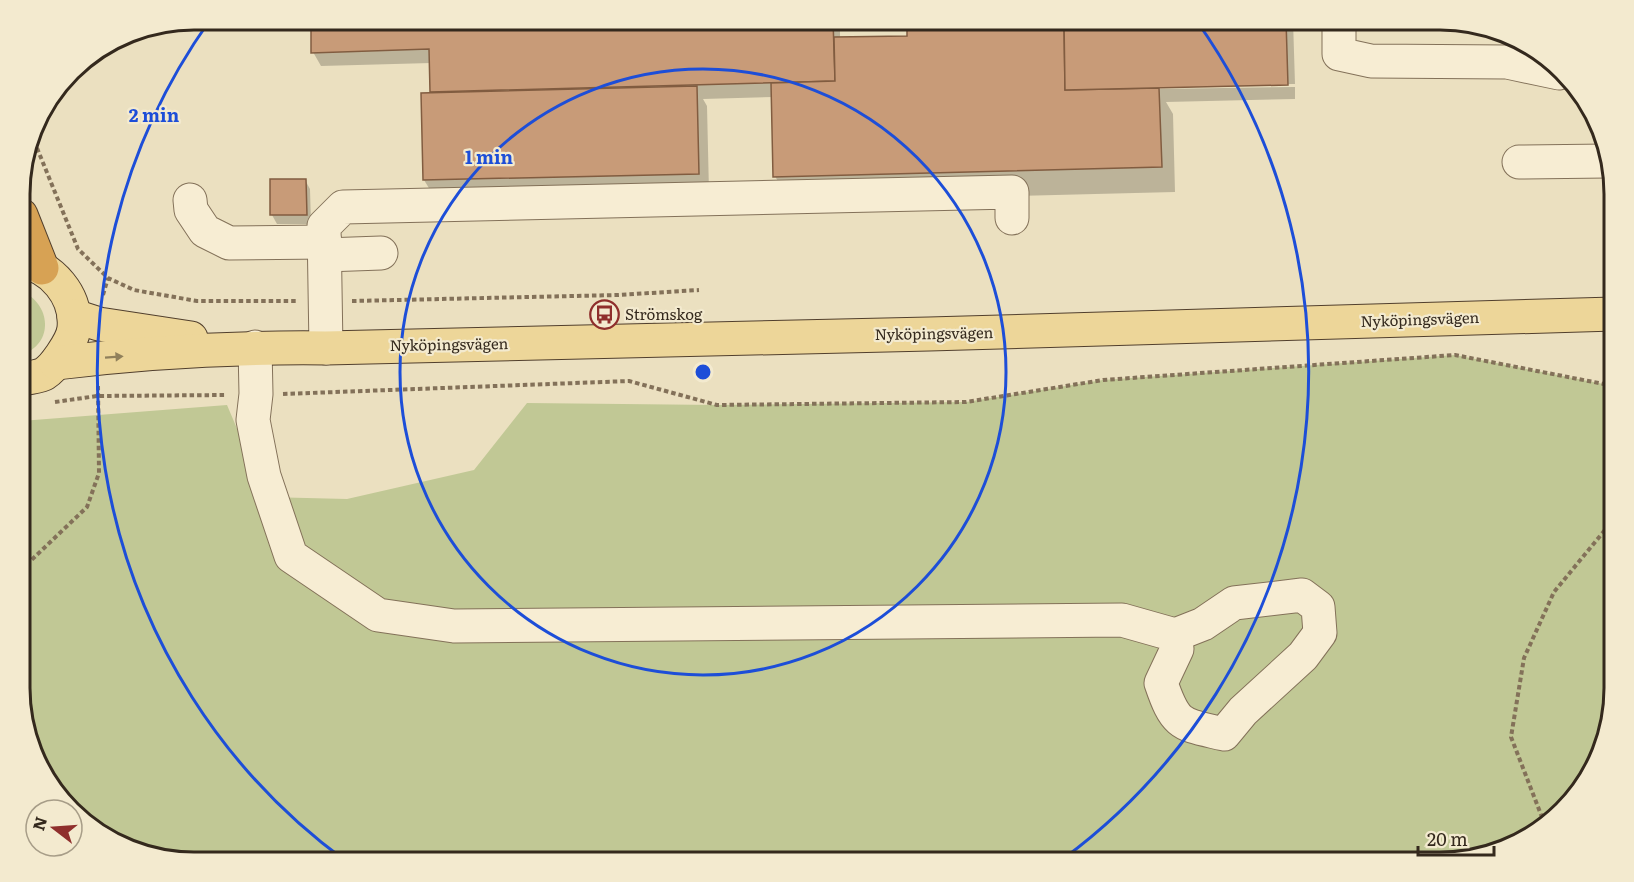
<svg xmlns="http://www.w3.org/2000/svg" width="1634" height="882" font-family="Literata,serif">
<rect width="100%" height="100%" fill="#ebe0c0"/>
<!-- green -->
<g fill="#c1c895">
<path d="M21,291C51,303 55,344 21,355Z"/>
<path d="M1455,355L1614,386V699L1591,775L1536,833L1451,862H194L107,839L49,785L21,710V421L227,405L266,497L347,499L474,470L527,403L717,405L966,402L1103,380Z"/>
</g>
<!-- shadow -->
<g fill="#0003">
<path d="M312,20H840V39L909,37L908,20H1012V31L1063,30L1066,32L1065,20H1293L1295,84L1158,86V89L1295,87V99L1166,102L1173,114L1175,192L789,202L775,176L773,97L703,99L707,106L709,192L435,198L424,180L432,94L431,63L321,66L313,52Z"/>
<path d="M1385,20H1438V28L1390,29Z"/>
<path d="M305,180L310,189L311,224H277L272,215L271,181Z"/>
</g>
<!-- building -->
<g fill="#c89b78" stroke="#815c40" stroke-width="1.5">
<path d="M311,20H833L835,81L430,92L429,49L311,53Z"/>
<path d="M907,20H999V30L1064,29L1065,90L1159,88L1162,167L773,177L771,83L835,81L834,37L907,36Z"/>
<path d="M1064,20H1286L1288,85L1065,90Z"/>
<path d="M697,86L699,174L423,180L421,93Z"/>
<path d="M270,179H306L307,215H270Z"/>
</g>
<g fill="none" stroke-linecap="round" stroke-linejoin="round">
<defs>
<g id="minor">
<path d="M1339,20V54L1371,61L1507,62L1559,73"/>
<path d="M1519,162L1607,161"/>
<path d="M190,200L191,210L205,231L229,243L325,242"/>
<path d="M325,255L381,253"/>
<path d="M255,347L256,394L253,420L264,476L291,556L378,615L454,626L1122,620L1175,635L1203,624L1234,603L1302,595L1318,607L1320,633L1303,656L1243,711L1224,734C1181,724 1176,727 1161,683L1177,649L1175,635"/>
<path d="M326,348L324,226L343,207L1012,192V218"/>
</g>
<g id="major">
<path d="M21,262C52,266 77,296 74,328C73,339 66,348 60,357C56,363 50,370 44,374C37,377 28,378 21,379"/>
<path d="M74,316L99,324L191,338"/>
<path d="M56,363C145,352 236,347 326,348L929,334L1614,314"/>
</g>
<path id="highway" d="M21,215L42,268"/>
</defs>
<!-- minor casing -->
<use href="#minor" stroke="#837159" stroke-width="35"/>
<!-- major casing -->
<use href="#major" stroke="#513f2d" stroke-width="35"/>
<!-- highway casing -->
<use href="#highway" stroke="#513f2d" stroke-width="35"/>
<!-- path -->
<g stroke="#837159" stroke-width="4" stroke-dasharray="4.5 3" stroke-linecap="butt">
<path d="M37,118V148L78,249L108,278L134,290L197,301H296"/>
<path d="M103,295L108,278"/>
<path d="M352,301L618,295L699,290"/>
<path d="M283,394L629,381L717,405L966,402L1103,380L1455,355L1614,386"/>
<path d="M55,402L97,396L227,395"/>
<path d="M21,570L87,507L99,473L98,386"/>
<path d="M1545,825L1511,737L1524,658L1554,592L1614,519"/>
</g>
<!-- minor -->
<use href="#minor" stroke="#f7edd3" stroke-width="33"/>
<!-- major -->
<use href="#major" stroke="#edd699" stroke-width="33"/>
<!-- highway -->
<use href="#highway" stroke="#d7a254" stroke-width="33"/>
</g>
<!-- one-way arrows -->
<defs><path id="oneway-solid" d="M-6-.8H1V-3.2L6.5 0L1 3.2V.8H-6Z" transform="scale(1.5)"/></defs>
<use fill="#90805b" href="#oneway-solid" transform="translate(114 357) rotate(-4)"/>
<!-- distance rings -->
<g fill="none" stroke="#1d4ed8" stroke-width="3">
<circle cx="703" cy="372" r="303"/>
<path d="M347 862A606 606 0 0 1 210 20M1196 20A606 606 0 0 1 1063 859"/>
</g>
<!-- icons -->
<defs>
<symbol id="bus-ring" viewBox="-11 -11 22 22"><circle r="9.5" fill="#f3eacf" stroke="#8f2f2c" stroke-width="1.5"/><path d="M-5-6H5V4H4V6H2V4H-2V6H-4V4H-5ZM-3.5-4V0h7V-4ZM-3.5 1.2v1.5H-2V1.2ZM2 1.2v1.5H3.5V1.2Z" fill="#8f2f2c"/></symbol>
</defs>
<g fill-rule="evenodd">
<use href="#bus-ring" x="588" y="298" width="33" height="33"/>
</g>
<g text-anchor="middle" stroke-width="4.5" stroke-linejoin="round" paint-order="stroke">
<!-- poi labels -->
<g font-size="15" fill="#34291d" stroke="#f3eacf" text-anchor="start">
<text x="625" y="320">Strömskog</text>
</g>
<!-- street labels -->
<g font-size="15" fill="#34291d" stroke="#f3eacf">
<text transform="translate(1420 320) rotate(-2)" y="5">Nyköpingsvägen</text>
<text transform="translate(934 334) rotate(-1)" y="5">Nyköpingsvägen</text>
<text transform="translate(449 345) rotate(-1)" y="5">Nyköpingsvägen</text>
</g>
</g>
<!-- crop -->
<path d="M0 0H1634V882H0ZM194 30H1440A164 164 0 0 1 1604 194V688A164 164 0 0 1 1440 852H194A164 164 0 0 1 30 688V194A164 164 0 0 1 194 30Z" fill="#f3eacf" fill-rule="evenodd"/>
<path fill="none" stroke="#34291d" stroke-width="3" d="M194 30H1440A164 164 0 0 1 1604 194V688A164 164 0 0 1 1440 852H194A164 164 0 0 1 30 688V194A164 164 0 0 1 194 30Z"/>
<circle cx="703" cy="372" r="9" fill="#1d4ed8" stroke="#f3eacf" stroke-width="3"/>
<g font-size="18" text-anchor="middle" font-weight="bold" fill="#1d4ed8" stroke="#f3eacf" stroke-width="4.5" stroke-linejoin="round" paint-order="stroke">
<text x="154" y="122">2 min</text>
<text x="489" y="164">1 min</text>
</g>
<!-- north arrow -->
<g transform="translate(54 828) rotate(287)"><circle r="28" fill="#f3eacf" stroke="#a79d88" stroke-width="1.5"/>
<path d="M0-4.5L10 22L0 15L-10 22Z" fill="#8f2f2c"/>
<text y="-9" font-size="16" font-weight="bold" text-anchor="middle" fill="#34291d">N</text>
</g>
<!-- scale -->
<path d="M1418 846v9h76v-9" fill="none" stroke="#34291d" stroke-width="3"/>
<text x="1427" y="846" font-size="18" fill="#34291d" stroke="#f3eacf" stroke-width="4.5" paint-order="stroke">20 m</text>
</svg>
